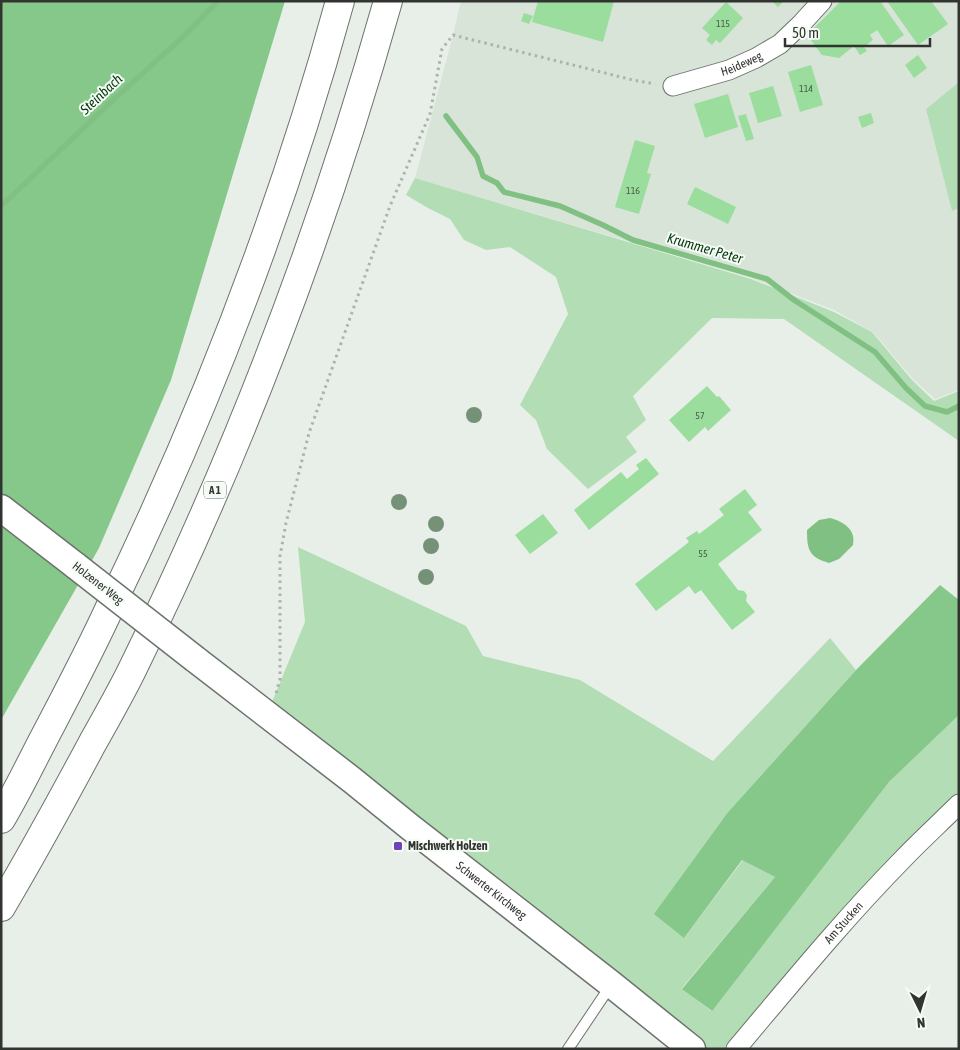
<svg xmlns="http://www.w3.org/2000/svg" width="960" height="1050" font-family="'Asap Condensed',sans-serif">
<rect width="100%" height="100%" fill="#e8efe8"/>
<!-- built -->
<path fill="#d8e4d8" d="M461,1H959V82L926,109L952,211L959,208V390L935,399L913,379L873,332L834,310L751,278L415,178L453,35Z"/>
<!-- green -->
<g fill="#b3ddb4">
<path d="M959,82V208L952,211L926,109Z"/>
<path d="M415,178L751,279L834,312L872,332L912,380L934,401L959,391V441L784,319L712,318L633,396L646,420L626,437L637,452L588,489L547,449L536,420L520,405L568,314L556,277L510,247L486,250L464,240L450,219L428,208L406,195Z"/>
<path d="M298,547L466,626L483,656L580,680L713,761L830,638L856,670L729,811L684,938L743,860L775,877L682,988L711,1011L889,782L959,715V804L736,1049H692L267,714L305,622Z"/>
</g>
<!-- forest -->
<g fill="#86c889">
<path d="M1,1H285L171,380L99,548L1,720Z"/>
<path d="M940,585L959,600V715L889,782L712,1011L682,989L775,877L742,860L684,938L654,914L729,811L856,670Z"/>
</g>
<!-- water -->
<path fill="#80c183" d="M830,518C839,520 851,526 853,536C854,539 853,542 853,545L839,559L829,563C809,557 807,550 807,530L819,520Z"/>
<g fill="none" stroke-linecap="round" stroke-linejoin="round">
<!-- stream -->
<g stroke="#80c183" stroke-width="5.5">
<path d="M446,116L477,157L483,176L497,183L504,192L560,206L603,225L633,240L767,279L794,300L875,352L906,388L925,406L947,412L959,406"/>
<path d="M1,206L111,102L186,34L218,1"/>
</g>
</g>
<!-- building -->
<g fill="#9add9d">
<path d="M538,1H614L603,42L532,22Z"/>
<path d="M772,1H784L778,7Z"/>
<path d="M841,1H880L904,35L888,46L877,30L870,35L873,40L864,47L867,51L860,55L854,46L839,58L822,55L807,35Z"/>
<path d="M887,1H931L948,24L918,45Z"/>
<path d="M726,2L743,18L720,43L716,40L712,45L706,40L710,35L702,28Z"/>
<path d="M524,13L533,16L529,24L521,21Z"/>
<path d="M918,55L927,68L914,78L905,65Z"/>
<path d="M811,65L823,105L800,112L788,72Z"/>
<path d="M773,86L782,116L758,123L749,93Z"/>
<path d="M728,94L738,127L705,138L694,104Z"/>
<path d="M871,113L874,123L862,128L858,117Z"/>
<path d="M746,114L754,139L746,141L738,116Z"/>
<path d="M635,140L655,146L647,173L651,174L639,214L615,207Z"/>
<path d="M695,187L736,207L728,224L687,204Z"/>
<path d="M707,386L717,397L719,396L731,410L708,431L705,427L689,442L669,420Z"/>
<path d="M646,458L659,474L589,530L574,510L621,472L627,479L639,469L636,465Z"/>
<path d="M745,489L757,505L748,512L762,530L718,564L738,590L744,591L747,595L746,601L755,612L732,630L701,590L695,594L689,586L656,611L635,584L689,542L686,538L697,531L699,534L724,515L719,509Z"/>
<path d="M543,514L558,533L530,554L515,535Z"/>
</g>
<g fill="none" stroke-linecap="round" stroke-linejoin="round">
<defs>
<path id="lane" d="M568,1049L611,985"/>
<g id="street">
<path id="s1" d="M673,86L729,70L756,58L780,44L802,23L822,1"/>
<path id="s2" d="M736,1049C790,985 843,920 902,860C920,841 940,823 959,804"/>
</g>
<g id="secondary">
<path d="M1,508L76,566"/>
<path id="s3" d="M195,659L352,780L410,827L611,984L692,1049"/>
</g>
<g id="highway">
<path d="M1,819C16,794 29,767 43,740C66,696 90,651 111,605C205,411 283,209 340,1"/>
<path d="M1,907C33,853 63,798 93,742C106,719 119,696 131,672C237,457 323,232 388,1"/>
</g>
</defs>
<!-- lane casing -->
<use href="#lane" stroke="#6c726c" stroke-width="12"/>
<!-- street casing -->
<use href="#street" stroke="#6c726c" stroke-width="21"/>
<!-- secondary casing -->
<use href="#secondary" stroke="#6c726c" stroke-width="29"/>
<!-- highway casing -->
<use href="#highway" stroke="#6c726c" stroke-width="30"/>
<!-- path -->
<path stroke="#acb2ac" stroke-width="3" stroke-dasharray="2.5 4" stroke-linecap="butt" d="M276,693L280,679V556L286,523L309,433L390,206L430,114L442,49L453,35L633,80L655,84"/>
<!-- lane -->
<use href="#lane" stroke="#fff" stroke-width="10"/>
<!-- street -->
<use href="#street" stroke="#fff" stroke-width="19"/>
<!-- secondary -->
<use href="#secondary" stroke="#fff" stroke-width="26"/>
<!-- highway -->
<use href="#highway" stroke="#fff" stroke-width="28"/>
<defs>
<path id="secondary-bridge" d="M76,566L195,659"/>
</defs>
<!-- secondary-bridge casing -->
<use href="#secondary-bridge" stroke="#6c726c" stroke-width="29" stroke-linecap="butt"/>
<!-- secondary-bridge -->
<use href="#secondary-bridge" stroke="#fff" stroke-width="26"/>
</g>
<!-- trees -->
<g fill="#759278">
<circle cx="474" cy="415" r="8"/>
<circle cx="399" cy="502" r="8"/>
<circle cx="436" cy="524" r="8"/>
<circle cx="431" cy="546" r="8"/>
<circle cx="426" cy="577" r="8"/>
</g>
<!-- markers -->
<rect fill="#6e43bb" stroke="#f5fcf5" stroke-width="2" x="393" y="841" width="10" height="10" rx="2.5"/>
<g text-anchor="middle" stroke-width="4" stroke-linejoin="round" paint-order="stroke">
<!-- number labels -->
<g font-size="10" fill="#4b5e4c">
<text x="723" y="27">115</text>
<text x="806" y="92">114</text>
<text x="633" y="194">116</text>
<text x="700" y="419">57</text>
<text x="703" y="557">55</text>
</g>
<!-- shield labels -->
<rect fill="#f5fcf5" stroke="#6c706c" stroke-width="1" x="204" y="481.5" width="22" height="17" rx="4"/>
<g font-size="11" font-weight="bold" fill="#313431">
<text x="215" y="494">A 1</text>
</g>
<!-- street labels -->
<g font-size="12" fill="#313431" stroke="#f5fcf5">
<text dy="4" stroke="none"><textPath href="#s1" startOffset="72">Heideweg</textPath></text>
<text transform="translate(98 583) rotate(38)" y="4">Holzener Weg</text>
<text dy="4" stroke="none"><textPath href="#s3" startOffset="376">Schwerter Kirchweg</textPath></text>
<text dy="4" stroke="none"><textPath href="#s2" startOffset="166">Am Stucken</textPath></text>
</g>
<!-- poi labels -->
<g font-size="12" font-weight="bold" fill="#313431" stroke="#f5fcf5" text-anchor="start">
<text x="408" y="850">Mischwerk Holzen</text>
</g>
<!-- water labels -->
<g font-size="14" font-style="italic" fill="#06370e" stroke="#f5fcf5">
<text transform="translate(101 94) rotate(-43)" y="5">Steinbach</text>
<text transform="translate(705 248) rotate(16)" y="5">Krummer Peter</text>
</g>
</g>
<!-- border -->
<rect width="960" height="1050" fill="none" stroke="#313431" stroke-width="5"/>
<!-- north arrow -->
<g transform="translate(920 1010) rotate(175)" stroke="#f5fcf5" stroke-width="4" paint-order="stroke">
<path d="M0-4L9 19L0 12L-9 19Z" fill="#313431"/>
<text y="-8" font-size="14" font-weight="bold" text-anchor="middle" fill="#313431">N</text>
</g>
<!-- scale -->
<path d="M785 38v8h145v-8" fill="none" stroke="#313431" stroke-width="2.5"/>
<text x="792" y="38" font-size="15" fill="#313431" stroke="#f5fcf5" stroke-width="4" paint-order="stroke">50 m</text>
</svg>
